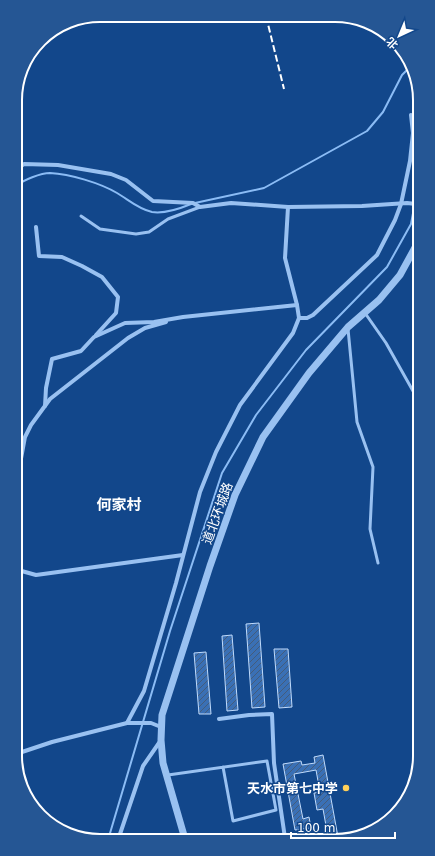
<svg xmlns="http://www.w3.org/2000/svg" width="435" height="856" font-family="'DejaVu Sans','Noto Sans SC',sans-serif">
<defs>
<pattern id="building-hatch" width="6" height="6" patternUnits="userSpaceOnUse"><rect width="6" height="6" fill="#3a70b5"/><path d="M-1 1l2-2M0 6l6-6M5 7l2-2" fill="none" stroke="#445c7b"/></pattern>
</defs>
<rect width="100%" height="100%" fill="#12478b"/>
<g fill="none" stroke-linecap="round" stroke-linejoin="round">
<!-- stream -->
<g stroke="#8bbcf5" stroke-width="2">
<path d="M16,186C23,180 41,173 50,173C70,174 100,183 117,193C129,200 138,209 152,212C165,214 179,209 191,204"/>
<path d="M195,203L264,188L367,131L383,112L402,75L411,66"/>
<path d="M108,840L170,631L222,473L256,415L306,350L387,267L411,224L416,197"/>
</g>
</g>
<!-- building -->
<g fill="url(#building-hatch)" stroke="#c0dbfc">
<path d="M259,623L265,707L252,708L246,624Z"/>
<path d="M232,635L238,710L227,711L222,636Z"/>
<path d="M274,649H288L292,707L279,708Z"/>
<path d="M206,652L211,714H199L194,653Z"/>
<path d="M323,755L338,837H328L323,809L317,810L314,793L320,792L316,770L294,774L303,819L309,817L311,828L295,830L283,764L301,761L302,765L315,763L314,757Z"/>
</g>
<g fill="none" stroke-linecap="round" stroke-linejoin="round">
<!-- service -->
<g stroke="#99c1f1" stroke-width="3">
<path d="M81,216L100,229L136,234L149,232L168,219L200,207"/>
<path d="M365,313L386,343L413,391L418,390"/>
<path d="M348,329L357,422L373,467L370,529L378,563"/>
<path d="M168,775L267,761L276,810L233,821L223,767"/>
</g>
<!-- minor -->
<g stroke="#99c1f1" stroke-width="4">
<path d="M16,170L24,164L58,165L111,174L126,180L153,201L193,203L200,207L231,203L288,207L362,206L407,203L416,204"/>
<path d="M36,227L39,256L62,257L82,266L102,277L118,297L116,313L96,335"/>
<path d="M299,318H307L313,315L377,255L395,220L401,204L410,161L413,133L411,115"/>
<path d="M45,406L46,388L52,359L81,351L94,337L125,323L154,322L183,317L297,305"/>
<path d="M18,475L25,437L31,425L50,399L128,338L145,328L166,322"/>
<path d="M18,570L36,575L183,555"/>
<path d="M219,719L249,715L272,714L274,763L285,838"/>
<path d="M127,723L144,691L176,583L200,492L216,452L240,405L293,333L299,318L297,305L285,258L288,207"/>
<path d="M420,737L417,738L420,748"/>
<path d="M19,753L52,742L127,723H151L161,727"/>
<path d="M118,840L143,766L161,740"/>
</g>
<!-- tertiary -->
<path stroke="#99c1f1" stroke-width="7" d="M185,839L163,763L161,740L162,715L210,566L235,495L263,437L309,373L348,327L379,300L400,275L417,244"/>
<!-- rail -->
<path stroke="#fff" stroke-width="2" stroke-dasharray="7 3" stroke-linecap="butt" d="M266,16L284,89"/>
</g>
<!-- markers -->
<circle fill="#ffd059" stroke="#12478b" stroke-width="1.5" cx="346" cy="788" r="4"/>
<g text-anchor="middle" stroke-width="3" stroke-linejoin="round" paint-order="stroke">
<!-- street labels -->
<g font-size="13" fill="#fff" stroke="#12478b">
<text transform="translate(217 513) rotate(-70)" y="5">道北环城路</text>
</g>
<!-- poi labels -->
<g font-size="13" font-weight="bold" fill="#fff" stroke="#12478b" text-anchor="end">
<text x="338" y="793">天水市第七中学</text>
</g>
<!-- quarter labels -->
<g font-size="15" font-weight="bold" fill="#fff" stroke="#12478b">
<text x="119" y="510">何家村</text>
</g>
</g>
<!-- crop -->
<path d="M0 0H435V856H0ZM100 22H335A78 78 0 0 1 413 100V756A78 78 0 0 1 335 834H100A78 78 0 0 1 22 756V100A78 78 0 0 1 100 22Z" fill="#255694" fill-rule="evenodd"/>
<path fill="none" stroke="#fff" stroke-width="2" d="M100 22H335A78 78 0 0 1 413 100V756A78 78 0 0 1 335 834H100A78 78 0 0 1 22 756V100A78 78 0 0 1 100 22Z"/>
<!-- north arrow -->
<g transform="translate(399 36) rotate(224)" stroke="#12478b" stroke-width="3" paint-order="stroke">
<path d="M0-3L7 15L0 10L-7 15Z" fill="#ffffff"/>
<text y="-6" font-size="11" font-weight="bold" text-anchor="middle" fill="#ffffff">北</text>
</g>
<!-- scale -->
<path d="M291 832v6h104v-6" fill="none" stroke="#ffffff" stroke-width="2"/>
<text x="297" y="832" font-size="12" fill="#ffffff" stroke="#12478b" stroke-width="3" paint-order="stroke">100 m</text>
</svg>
